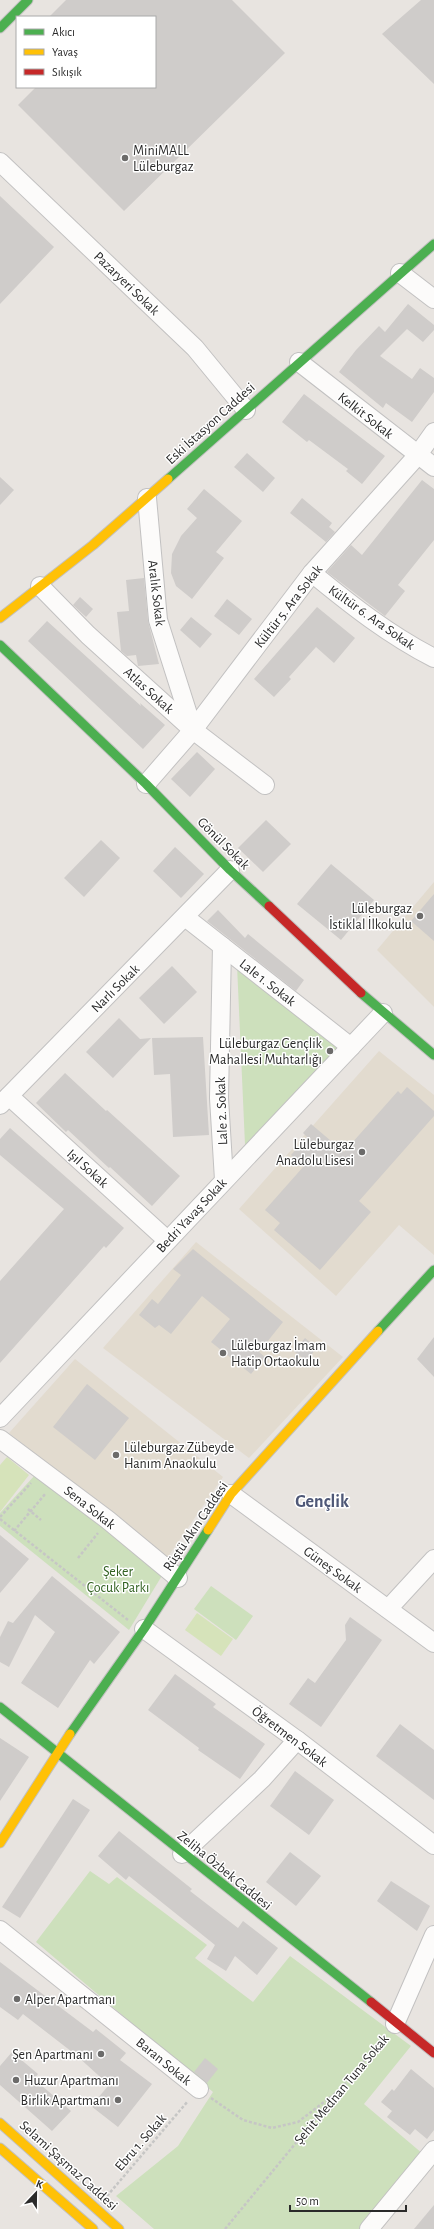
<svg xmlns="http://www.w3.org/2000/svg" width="434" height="2229" font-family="'Alegreya Sans',sans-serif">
<rect width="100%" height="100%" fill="#e8e4e0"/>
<!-- education -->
<g fill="#e2dbcf">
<path d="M434,882V1007L377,950Z"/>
<path d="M379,1051L434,1095V1255L399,1225L336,1296L239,1209Z"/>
<path d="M196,1242L343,1357L249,1458L103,1348Z"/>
<path d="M75,1359L223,1477L167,1558L9,1433Z"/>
</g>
<!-- green -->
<g fill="#cde0bc">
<path d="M237,965L344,1047L245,1145Z"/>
<path d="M36,1474L163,1574L129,1630L0,1526V1513Z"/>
<path d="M211,1586L253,1616L236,1640L194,1609Z"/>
<path d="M90,1871L109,1884L117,1877L207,1945L195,1958L253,2002L290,1956L411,2046L364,2104L423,2154L360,2229H154L116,2196L178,2146L213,2092L36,1942Z"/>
</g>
<!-- pitch -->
<g fill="#d6e3ba">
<path d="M7,1457L29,1475L0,1512V1465Z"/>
<path d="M197,1613L233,1639L221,1656L185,1630Z"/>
</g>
<!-- building -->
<g fill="#cfccca">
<path d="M66,0H232L285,53L124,211L18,105L36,87H155V17H49Z"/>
<path d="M421,0H434V84L382,34Z"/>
<path d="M0,196L54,247L0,304Z"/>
<path d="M408,304L434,325V330L423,342L407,329L380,356L412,379L420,368L434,378V392L412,422L386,403L383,408L339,372L356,350L379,326L385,332Z"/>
<path d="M304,394L385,456L362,484L346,471L348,469L309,440L307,442L282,422Z"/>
<path d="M247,453L275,478L263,492L234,467Z"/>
<path d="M0,477L14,490L0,505Z"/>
<path d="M422,480L434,489V540L398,585L405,591L385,616L327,572L351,545L362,555Z"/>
<path d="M204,489L242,521L216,552L224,558L192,599L176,586L171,573L172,554L181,536L197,518L187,509Z"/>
<path d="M302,498L332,523L329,527L335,532L326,542L290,513Z"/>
<path d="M144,578L148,621L159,664L138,666L136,655L127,656L121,651L117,612L129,611L126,580Z"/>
<path d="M80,597L93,609L86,617L73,605Z"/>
<path d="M227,599L252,619L239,635L214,616Z"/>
<path d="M317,607L355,638L334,663L316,647L289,677L291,679L274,697L254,679Z"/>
<path d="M191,617L212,634L200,648L180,630Z"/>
<path d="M47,621L141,706L140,703L165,725L143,749L28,641Z"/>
<path d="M197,752L215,769L190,797L171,779Z"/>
<path d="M266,820L291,844L263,872L238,848Z"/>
<path d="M101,840L120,858L84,897L64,878Z"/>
<path d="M175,847L204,874L181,898L153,871Z"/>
<path d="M331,864L374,900L341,940L297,904Z"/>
<path d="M434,894V941L411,921Z"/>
<path d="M218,910L245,938L248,934L304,980L296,991L207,921Z"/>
<path d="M172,966L197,992L164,1024L139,998Z"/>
<path d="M119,1018L140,1039L151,1038L113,1078L86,1052Z"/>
<path d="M203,1037L209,1135L173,1137L170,1074L154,1075L152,1038Z"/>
<path d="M65,1073L106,1111L107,1110L180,1176L152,1206L110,1167L109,1168L68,1130L66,1132L36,1103Z"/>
<path d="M407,1087L434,1111V1116L359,1201L371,1212L320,1270L274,1230L280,1223L265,1210L304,1166L291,1155L307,1137L303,1133L311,1124L344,1152L398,1091L401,1094Z"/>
<path d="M10,1128L124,1228L106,1248L104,1246L0,1363V1281L64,1209L0,1155V1139Z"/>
<path d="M193,1249L283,1322L259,1352L265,1357L251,1374L211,1342L230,1319L202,1296L171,1334L159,1325L155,1328L139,1315L152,1299L158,1304L181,1275L173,1269Z"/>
<path d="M434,1337V1377L417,1359Z"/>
<path d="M305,1338L317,1348L306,1361L294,1351Z"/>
<path d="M87,1384L129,1418L95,1460L53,1427Z"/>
<path d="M0,1535L29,1559L0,1593Z"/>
<path d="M52,1576L120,1632L94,1664L90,1660L58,1708L21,1683L55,1632L35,1615L9,1667L0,1662V1637L8,1621L13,1623Z"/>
<path d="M350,1617L382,1640L321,1727L289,1704L308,1678L315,1683L346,1640L345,1625Z"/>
<path d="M175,1674L216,1704L213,1707L265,1744L240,1779L198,1750L199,1748L148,1710Z"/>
<path d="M400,1724L434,1750V1800L376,1756Z"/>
<path d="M0,1738L29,1757L0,1801Z"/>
<path d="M295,1771L334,1800L309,1835L270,1806Z"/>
<path d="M73,1799L90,1810L20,1918L2,1907Z"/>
<path d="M119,1831L192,1889L190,1891L238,1928L243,1921L278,1948L257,1975L235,1956L226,1971L207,1959L215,1945L129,1876L126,1880L98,1856Z"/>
<path d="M290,1852L321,1876L296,1906L266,1882Z"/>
<path d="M391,1881L430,1906L417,1931L377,1901Z"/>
<path d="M0,1962L93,2032L96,2029L126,2053L120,2060L152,2084L118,2127L91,2106L109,2085L76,2055L23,2014L18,2020L0,2007Z"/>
<path d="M12,2052L38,2074L34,2079L71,2111L52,2131L0,2085V2066Z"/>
<path d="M205,2058L218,2069L207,2083L194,2072Z"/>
<path d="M411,2069L434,2088V2130L427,2139L415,2129L410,2135L387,2117L392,2111L381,2102L392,2089L394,2091Z"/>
<path d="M434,2205V2229H414Z"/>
</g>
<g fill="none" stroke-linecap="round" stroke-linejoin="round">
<defs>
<g id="street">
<path d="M0,162L195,348L246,410"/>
<path d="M400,273L434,299"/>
<path d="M299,362L434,467"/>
<path d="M147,498L158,620L193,730"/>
<path d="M312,573C351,605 389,635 434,658"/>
<path d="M40,586L88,635L193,730L265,785"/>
<path d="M146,784L193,730L312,573L417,456L434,432"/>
<path d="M185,917L351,1047"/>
<path d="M222,946L219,1098L224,1180"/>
<path d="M9,1096L167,1240"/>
<path d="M0,1105L230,870"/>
<path d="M0,1418L383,1013"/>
<path d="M0,1439L108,1520L178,1578"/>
<path d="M231,1494L434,1643"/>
<path d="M388,1609L434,1559"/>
<path d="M144,1629L297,1740L434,1845"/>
<path d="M182,1854L262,1779L297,1740"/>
<path d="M0,1930L199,2089"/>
<path d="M395,2024L434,1935"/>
<path d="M369,2229L434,2150"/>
</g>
<g id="fast">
<path d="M0,28L28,0"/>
<path d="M168,479L434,244"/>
<path d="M0,645L146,784L230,870L269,906"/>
<path d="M361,993L434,1055"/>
<path d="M378,1331L434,1270"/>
<path d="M0,1707L371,2002"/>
<path d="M70,1734L144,1629L208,1530"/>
</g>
<g id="slow">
<path d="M0,618L93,545L168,479"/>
<path d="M208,1530L231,1494L378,1331"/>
<path d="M0,1843L70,1734"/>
<path d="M0,2123L119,2229"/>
<path d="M0,2148L93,2229"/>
</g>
<g id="jam">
<path d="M269,906L361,993"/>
<path d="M371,2002L434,2053"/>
</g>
</defs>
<!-- street casing -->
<use href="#street" stroke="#c2c1c1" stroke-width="20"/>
<!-- fast casing -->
<use href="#fast" stroke="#c2c1c1" stroke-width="11"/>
<!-- slow casing -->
<use href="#slow" stroke="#c2c1c1" stroke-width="11"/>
<!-- jam casing -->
<use href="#jam" stroke="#c2c1c1" stroke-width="11"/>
<!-- path -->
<g stroke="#c6c6c5" stroke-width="2.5" stroke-dasharray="3 2" stroke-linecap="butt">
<path d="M28,1509L41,1520"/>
<path d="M0,1517L31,1483"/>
<path d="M0,1519L128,1620"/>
<path d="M14,1531L46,1493"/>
<path d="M78,1558L98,1533"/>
<path d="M341,2089L385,2036"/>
<path d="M211,2098L243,2120L272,2128L298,2122L341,2089"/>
<path d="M107,2196L188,2101"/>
<path d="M225,2229L337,2093"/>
</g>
<!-- street -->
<use href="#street" stroke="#fcfbfa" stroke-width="18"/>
<!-- fast -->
<use href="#fast" stroke="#4caf50" stroke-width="9"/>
<!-- slow -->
<use href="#slow" stroke="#ffc107" stroke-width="9"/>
<!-- jam -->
<use href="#jam" stroke="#c62828" stroke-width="9"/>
</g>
<!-- markers -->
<g fill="#6c6b6a" stroke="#fff" stroke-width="1.5">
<circle cx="125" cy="158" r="4"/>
<circle cx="420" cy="916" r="4"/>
<circle cx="330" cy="1051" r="4"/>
<circle cx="362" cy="1152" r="4"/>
<circle cx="223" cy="1353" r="4"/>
<circle cx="116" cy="1455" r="4"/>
<circle cx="17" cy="1999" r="4"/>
<circle cx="101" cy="2054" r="4"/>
<circle cx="16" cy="2080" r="4"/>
<circle cx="118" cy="2100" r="4"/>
</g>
<g text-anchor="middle" stroke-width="3" stroke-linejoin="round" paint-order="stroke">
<!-- poi labels -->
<g font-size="14" fill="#2a2a2a" stroke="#fff" text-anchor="start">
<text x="133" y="155">MiniMALL<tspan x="133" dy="16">Lüleburgaz</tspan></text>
<text x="412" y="913" text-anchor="end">Lüleburgaz<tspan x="412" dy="16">İstiklal İlkokulu</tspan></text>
<text x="322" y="1048" text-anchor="end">Lüleburgaz Gençlik<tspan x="322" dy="16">Mahallesi Muhtarlığı</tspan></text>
<text x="354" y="1149" text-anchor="end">Lüleburgaz<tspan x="354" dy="16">Anadolu Lisesi</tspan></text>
<text x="231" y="1350">Lüleburgaz İmam<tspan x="231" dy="16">Hatip Ortaokulu</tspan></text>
<text x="124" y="1452">Lüleburgaz Zübeyde<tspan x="124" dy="16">Hanım Anaokulu</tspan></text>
<text x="25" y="2004">Alper Apartmanı</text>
<text x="93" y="2059" text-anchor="end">Şen Apartmanı</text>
<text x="24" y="2085">Huzur Apartmanı</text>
<text x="110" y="2105" text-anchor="end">Birlik Apartmanı</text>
</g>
<!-- street labels -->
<g font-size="14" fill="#2a2a2a" stroke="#fff">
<text transform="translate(127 283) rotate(44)" y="5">Pazaryeri Sokak</text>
<text transform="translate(366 415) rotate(38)" y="5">Kelkit Sokak</text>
<text transform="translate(210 423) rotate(-42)" y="5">Eski İstasyon Caddesi</text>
<text transform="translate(157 593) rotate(83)" y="5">Aralık Sokak</text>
<text transform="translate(288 606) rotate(-52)" y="5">Kültür 5. Ara Sokak</text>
<text transform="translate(372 617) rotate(35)" y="5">Kültür 6. Ara Sokak</text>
<text transform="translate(149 690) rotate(42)" y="5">Atlas Sokak</text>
<text transform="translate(224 843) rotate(45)" y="5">Gönül Sokak</text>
<text transform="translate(268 982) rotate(38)" y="5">Lale 1. Sokak</text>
<text transform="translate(115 988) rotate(-45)" y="5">Narlı Sokak</text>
<text transform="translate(221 1111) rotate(-92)" y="5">Lale 2. Sokak</text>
<text transform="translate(88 1168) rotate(42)" y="5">Işıl Sokak</text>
<text transform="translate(191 1215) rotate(-47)" y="5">Bedri Yavaş Sokak</text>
<text transform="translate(90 1507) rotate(38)" y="5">Sena Sokak</text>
<text transform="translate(195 1526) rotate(-56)" y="5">Rüştü Akın Caddesi</text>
<text transform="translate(333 1569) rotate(36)" y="5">Güneş Sokak</text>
<text transform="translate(290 1736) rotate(37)" y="5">Öğretmen Sokak</text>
<text transform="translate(225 1870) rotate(39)" y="5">Zeliha Özbek Caddesi</text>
<text transform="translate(164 2061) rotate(39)" y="5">Baran Sokak</text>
<text transform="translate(341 2089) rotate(-50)" y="5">Şehit Mednan Tuna Sokak</text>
<text transform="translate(140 2142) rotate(-49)" y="5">Ebru 1. Sokak</text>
<text transform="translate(69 2165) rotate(42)" y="5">Selami Şaşmaz Caddesi</text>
</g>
<!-- park labels -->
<g font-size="14" fill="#316121" stroke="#fff">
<text x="118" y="1576">Şeker<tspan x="118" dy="16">Çocuk Parkı</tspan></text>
</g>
<!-- district labels -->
<g font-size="18" font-weight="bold" fill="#4f5877" stroke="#fff">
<text x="322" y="1507">Gençlik</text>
</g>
</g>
<!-- legend -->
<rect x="16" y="16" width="140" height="72" fill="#ffffff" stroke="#aaaaaa"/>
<rect x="24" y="29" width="20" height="6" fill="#4caf50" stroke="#aaaaaa"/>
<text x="52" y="36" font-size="12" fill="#2a2a2a">Akıcı</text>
<rect x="24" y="49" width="20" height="6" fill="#ffc107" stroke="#aaaaaa"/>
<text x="52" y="56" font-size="12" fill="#2a2a2a">Yavaş</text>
<rect x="24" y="69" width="20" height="6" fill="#c62828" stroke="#aaaaaa"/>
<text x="52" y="76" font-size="12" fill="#2a2a2a">Sıkışık</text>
<!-- north arrow -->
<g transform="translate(36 2193) rotate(22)" stroke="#ffffff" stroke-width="3" paint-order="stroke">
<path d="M0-3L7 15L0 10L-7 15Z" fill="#2a2a2a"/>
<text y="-6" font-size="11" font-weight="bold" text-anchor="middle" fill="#2a2a2a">K</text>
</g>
<!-- scale -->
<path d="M290 2205v6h116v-6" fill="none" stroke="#2a2a2a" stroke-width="2"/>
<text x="296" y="2205" font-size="12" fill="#2a2a2a" stroke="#ffffff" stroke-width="3" paint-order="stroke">50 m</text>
</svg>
